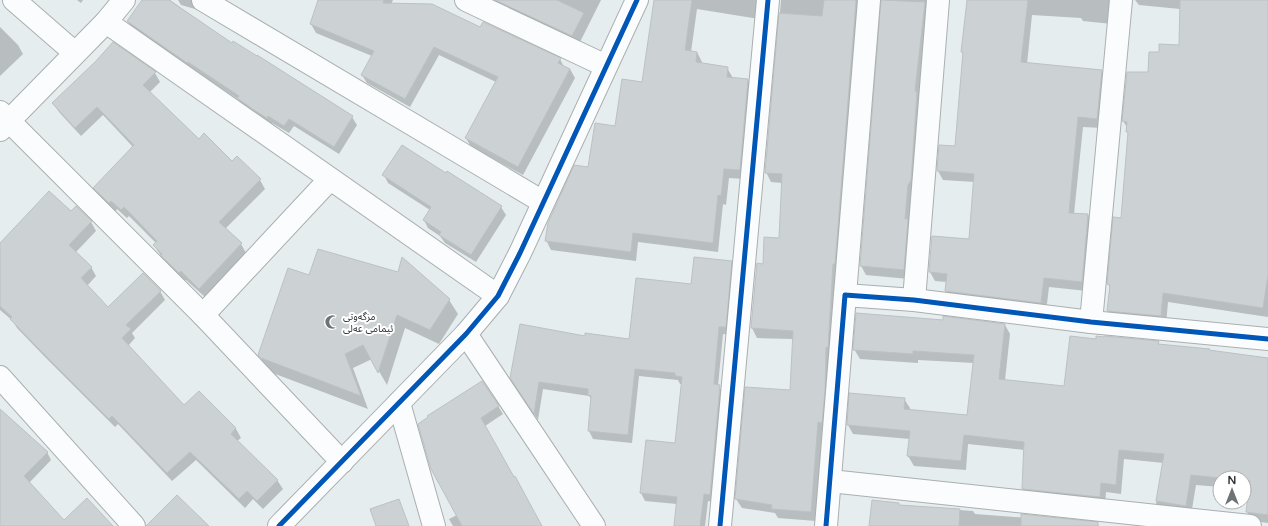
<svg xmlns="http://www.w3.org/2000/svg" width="1268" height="526" font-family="'Varela Round','Noto Sans Arabic',sans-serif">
<rect width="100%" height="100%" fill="#e6edef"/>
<!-- shadow -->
<g fill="#0003">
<path d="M77,0H83L81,3Z"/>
<path d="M144,0H170L232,45L258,57L352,117L357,125L339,154L294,126L289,133L272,123L271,125L243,106L239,100L133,29L128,22Z"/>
<path d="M178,0H197L195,9L181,5Z"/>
<path d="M319,0H393L391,4L481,28L560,59L564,67L570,69L575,78L523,175L471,147L466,138L496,82L439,55L410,107L367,83L362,75L372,56L316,33L311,24Z"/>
<path d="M495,0H601L578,46L501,9Z"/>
<path d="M655,0H765L759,19L697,9L691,52H697L702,62V64L727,68L733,78L748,80L753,90L745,179L729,178L726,205L723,204L718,252L638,242L636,261L551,250L546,240L589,168L643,83Z"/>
<path d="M781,0H867L816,521L778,518L775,513L742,508L736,499L791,391L794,339L757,338L752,328L757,264L764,265L780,239L782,183L771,182L766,172Z"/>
<path d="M882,0H931L909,279L866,275L861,266Z"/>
<path d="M968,0H1119L1112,24L1083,21L1081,18L1032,15L1027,64L1101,71L1107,80L1102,128L1083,127L1074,214L1088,215L1093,225L1087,291L1049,287L1046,312L952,300L946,291L947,282L935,281L930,272L970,240L975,182L943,180L938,171L956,147L963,54L962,52Z"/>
<path d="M1135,0H1268V317L1168,302L1166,325L1113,320L1108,311L1110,288L1108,284L1122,219L1129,135L1128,129L1123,121L1160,53L1180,46V9L1139,5Z"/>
<path d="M0,27L18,45L23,54L0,76Z"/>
<path d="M155,73L160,82L149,93L199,141L260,180L265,189L225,229L241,244L246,253L205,297L186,280L184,281L168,265L154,246L156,243L129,216L127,218L117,209L115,212L100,197L95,188L133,147L103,115L81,136L59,112L53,103Z"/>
<path d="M384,175H447L501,207L506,215L476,262L445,243L440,236L428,228L424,220L430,210L388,183Z"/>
<path d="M71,212L91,222L96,231L75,253L91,267L96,276L87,286L108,309L160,291L165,300L132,333L135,338L128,346L184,406L199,392L236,429L241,438L237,441L277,480L283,489L263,509L253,499L245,508L196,460L172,481L118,424L115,427L44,356L17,328L13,321L0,310V244Z"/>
<path d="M403,259L449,300L458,314L439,344L405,328L387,385L372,359L353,368L368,409L270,372L267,369L259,355L309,276L399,273Z"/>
<path d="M731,262L736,269L730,335L723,334L718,386L724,394L714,502L708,501L705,526H675L677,504L645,501L641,493L676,444L682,384H680L678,380L639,376L632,443L593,439L589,431L592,400L589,396L543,389L538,420L516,386L586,337L630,340L692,285Z"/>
<path d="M1005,325L1010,334L1005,380L1065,387L1096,340L1158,342L1160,345L1209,350L1210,351L1268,359V523L1253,521L1247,512L1250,490L1244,489V478H1220V487L1196,485L1191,515L1162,512L1156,503L1164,463L1124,459L1121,494L1106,492L1105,506L1029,498L1023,489L1025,450L968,444L966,470L914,466L908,456L910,439L853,434L848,425L904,399L910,408V410L968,416L974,363L918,360V363L860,359L854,349Z"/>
<path d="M498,406L503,414L485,426L521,526H453L449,519L457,515L419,424Z"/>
<path d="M0,410L47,452L51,460L29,483L64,522L102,516L113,526H2L0,524Z"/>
<path d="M898,504L900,506L973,511L975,514L1097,523L1099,526H870Z"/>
</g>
<!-- building -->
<g fill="#ccd2d4" stroke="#bcc1c2">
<path d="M142,0H169L232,43L233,41L257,56V55L353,116L334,147L289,119L284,126L268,116L267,118L254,110L237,98L239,96L188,62L187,63L127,21Z"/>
<path d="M318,0H384L383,3L432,4L480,27L483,22L561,58L558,63L570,69L518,167L465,138L498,77L434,47L405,99L361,75L374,51L310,24Z"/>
<path d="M495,0H557L584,13L572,36Z"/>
<path d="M654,0H692L685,50L697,52L696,62L728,67L727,77L748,79L740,170L724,169L721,196L718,195L713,243L633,233L631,252L545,241L548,223L574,165L588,167L595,123L615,126L622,79L642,82Z"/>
<path d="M824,0H856L835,264H833L828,348L826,347L825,391L822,423L818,422L811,512L771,509L772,505L735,499L745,387L790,390L793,331L751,328L757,263L763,264L764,237L779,238L782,174L765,173L779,13L822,16Z"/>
<path d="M881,0L925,2L915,91L917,92L911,180L908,185L905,219H908L904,270L860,266Z"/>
<path d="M967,0H1028L1021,62L1102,70L1097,119L1078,117L1069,213L1088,214L1082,282L1044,278L1041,303L945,291L947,274L929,272L932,236L969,239L974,174L937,171L939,145L955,146L963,52H961Z"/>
<path d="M1180,0H1268V275L1263,308L1163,293L1161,316L1107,311L1110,285L1107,284L1113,217L1121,218L1128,132H1126L1127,122L1122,121L1127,72H1148L1149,52H1159V44L1179,45Z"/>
<path d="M113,42L156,72L143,85L199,139L204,133L232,161L237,156L261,179L219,222L242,243L199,289L181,271L179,273L161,256L162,254L153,245L157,241L124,207L121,210L111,201L109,203L93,188L134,145L97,107L75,128L52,103L96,61Z"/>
<path d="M402,145L446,173L447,171L502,206L471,255L439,235L441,232L423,220L431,207L382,175Z"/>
<path d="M49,191L71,211L76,206L92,221L69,245L92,267L81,278L108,307L143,273L161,291L126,325L131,329L122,338L184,405L199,391L236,428L231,434L278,480L257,501L247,491L239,499L190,452L167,473L112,416L109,419L37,347L10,319L12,317L0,306V243Z"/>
<path d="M318,249L398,272L402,257L450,299L430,330L397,315L378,373L363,345L345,354L361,396L261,358L258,355L288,268L309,275Z"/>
<path d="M694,257L732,261L726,327H719L714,384L720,385L710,495L704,494L700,526H674L677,497L640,493L646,440L675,443L682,377L675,376V373L635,369L628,435L588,431L591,396L588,395V389L539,382L534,414L510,378L520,324L585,336V333L629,339L636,278L691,284Z"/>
<path d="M856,313L943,320V316L1005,324L999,379L1064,386L1070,336L1096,339V336L1104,337V336L1159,341L1158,344L1210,349L1209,350L1268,358V515L1246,512L1250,481H1244V478H1220L1191,475L1186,506L1156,501L1164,454L1119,450L1116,485L1101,483L1100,497L1022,489L1024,442L964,435L961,461L907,456L910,431L847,425L849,393L905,398L904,409L967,415L974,355L913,351V354L853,350Z"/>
<path d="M482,381L499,406L481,418L514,477L515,476L542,526H462L431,469L418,424L428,417L427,416Z"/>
<path d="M0,409L48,452L24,476L64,520L87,498L113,526H0Z"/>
<path d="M177,495L209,526H146Z"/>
<path d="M399,499L409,526H376L370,509Z"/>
<path d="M872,500L899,503V505L960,509L959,526H869Z"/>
<path d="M1021,514L1098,522V526H1021Z"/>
</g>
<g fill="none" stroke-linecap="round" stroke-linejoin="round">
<defs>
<g id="minor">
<path d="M14,0L75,53"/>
<path d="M203,0L543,202"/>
<path d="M466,0L606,66"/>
<path d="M106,22L498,296"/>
<path d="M0,112L203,315L342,462"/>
<path d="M0,130L106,22L124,0"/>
<path d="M845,295L869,0"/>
<path d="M914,300L938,0"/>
<path d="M203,315L330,179"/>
<path d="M1091,322L1121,0"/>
<path d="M466,334L594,526"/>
<path d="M0,377L134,526"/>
<path d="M399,403L434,526"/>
<path d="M830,481L1250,526"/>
<path d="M279,526L466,334L498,296L520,253L637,0"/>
<path d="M720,526L768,0"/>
<path d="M826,526L845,295L914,300L1091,322L1268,339"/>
</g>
</defs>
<!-- minor casing -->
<use href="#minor" stroke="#aaafb0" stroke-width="24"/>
<!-- minor -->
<use href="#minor" stroke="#fbfcfd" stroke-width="22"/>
<defs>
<g id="cycleway">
<path d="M279,526L466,334L498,296L520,253L637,0"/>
<path d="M720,526L768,0"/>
<path d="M826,526L845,295L914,300L1091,322L1268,339"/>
</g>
</defs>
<!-- cycleway casing -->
<use href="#cycleway" stroke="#fff" stroke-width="8"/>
<!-- cycleway -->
<use href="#cycleway" stroke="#0057b8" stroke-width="5"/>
</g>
<!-- icons -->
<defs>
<symbol id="mosque-bare" viewBox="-9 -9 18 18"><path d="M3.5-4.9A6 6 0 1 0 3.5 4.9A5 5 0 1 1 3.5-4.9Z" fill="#6e7476" stroke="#fff" stroke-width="2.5" paint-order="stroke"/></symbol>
</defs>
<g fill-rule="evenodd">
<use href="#mosque-bare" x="322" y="312" width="20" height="20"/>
</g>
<g text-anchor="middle" stroke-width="4" stroke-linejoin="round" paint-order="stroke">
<!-- poi labels -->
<g font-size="10" fill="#2e3335" stroke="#fff" text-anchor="start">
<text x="343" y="320">مزگەوتی<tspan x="343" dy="12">ئیمامی عەلی</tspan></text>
</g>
</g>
<!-- north arrow -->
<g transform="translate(1232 490)"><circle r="19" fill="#ffffff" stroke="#abadae"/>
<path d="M0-3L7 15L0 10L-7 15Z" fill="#6e7476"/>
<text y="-6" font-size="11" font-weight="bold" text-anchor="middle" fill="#2e3335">N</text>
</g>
</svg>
